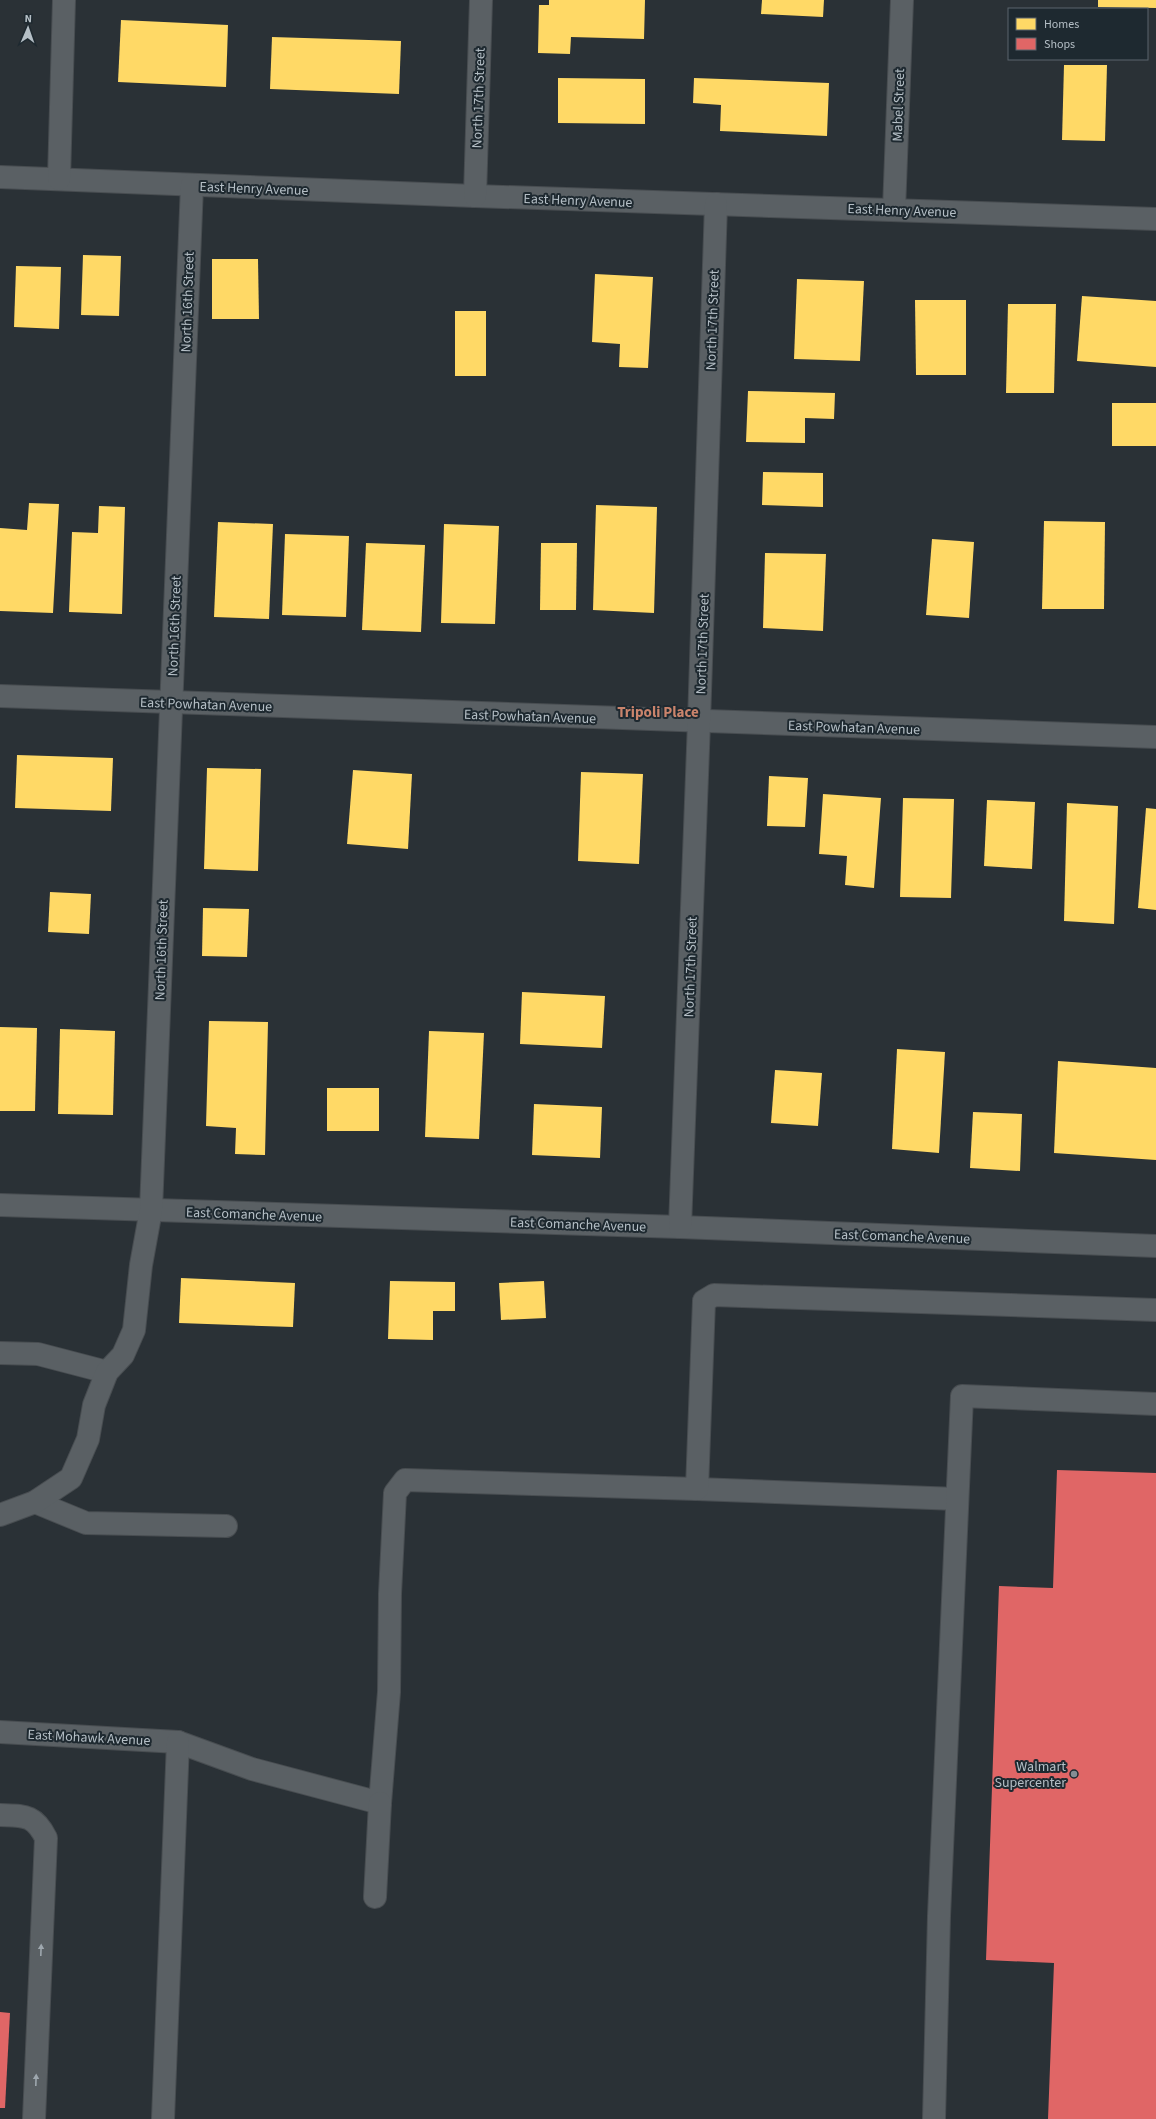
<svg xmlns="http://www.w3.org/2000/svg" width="1156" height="2119" font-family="'Source Sans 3',sans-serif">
<rect width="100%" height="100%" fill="#2a3136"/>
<!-- homes -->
<g fill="#ffd966">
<path d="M549,0H645L644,39L571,37L570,54L538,53L539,5H549Z"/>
<path d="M762,0H824L823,17L761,14Z"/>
<path d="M1098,0H1156V8L1098,7Z"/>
<path d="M121,20L228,25L226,87L118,82Z"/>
<path d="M272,37L401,41L399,94L270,89Z"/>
<path d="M1064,65H1107L1105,141L1062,140Z"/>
<path d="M558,78L645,79V124L558,123Z"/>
<path d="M694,78L829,83L827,136L720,131L721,105L693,103Z"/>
<path d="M83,255L121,256L119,316L81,315Z"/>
<path d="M212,259H258L259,319H212Z"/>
<path d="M16,266L61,267L59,329L14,327Z"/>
<path d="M595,274L653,277L648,368L619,367L620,344L592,342Z"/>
<path d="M797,279L864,281L860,361L794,359Z"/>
<path d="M1082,296L1156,301V367L1077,361Z"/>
<path d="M915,300H966V375H916Z"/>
<path d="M1008,304H1056L1054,393H1006Z"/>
<rect x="455" y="311" width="31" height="65"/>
<path d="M748,391L835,393L834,419L805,418V443L746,442Z"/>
<rect x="1112" y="403" width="44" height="43"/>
<path d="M763,472L823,473V507L762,505Z"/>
<path d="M29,503L59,504L53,613L0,611V528L27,530Z"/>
<path d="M596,505L657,507L654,613L593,610Z"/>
<path d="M99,506L125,507L122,614L69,612L72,532L98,533Z"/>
<path d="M1044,521L1105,522L1104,609H1042Z"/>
<path d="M218,522L273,524L269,619L214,617Z"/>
<path d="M444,524L499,526L495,624L441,623Z"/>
<path d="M285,534L349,536L346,617L282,615Z"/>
<path d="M932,539L974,542L969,618L926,615Z"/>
<path d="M366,543L425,545L421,632L362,630Z"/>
<path d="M541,543H577L576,610H540Z"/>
<path d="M765,553L826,554L823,631L763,628Z"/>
<path d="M17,755L113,758L111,811L15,808Z"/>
<path d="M207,768L261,769L258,871L204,869Z"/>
<path d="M353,770L412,774L408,849L347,844Z"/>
<path d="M581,772L643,774L639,864L578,861Z"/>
<path d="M769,776L808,778L805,827L767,826Z"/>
<path d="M823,794L881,798L874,888L845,885L847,856L819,854Z"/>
<path d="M903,798L954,799L951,898L900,897Z"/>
<path d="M987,800L1035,802L1032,869L984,866Z"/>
<path d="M1067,803L1118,806L1114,924L1064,921Z"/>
<path d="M1146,808L1156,809V910L1138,908Z"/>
<path d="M50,892L91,894L89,934L48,932Z"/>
<path d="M203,908L249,909L247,957L202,956Z"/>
<path d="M522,992L605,996L602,1048L520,1044Z"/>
<path d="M209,1021L268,1022L265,1155L235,1154L236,1128L206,1126Z"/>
<path d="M0,1027L37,1028L35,1111H0Z"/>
<path d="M60,1029L115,1031L113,1115L58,1114Z"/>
<path d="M429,1031L484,1033L479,1139L425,1137Z"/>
<path d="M897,1049L945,1052L939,1153L892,1149Z"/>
<path d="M1058,1061L1156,1068V1160L1054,1153Z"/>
<path d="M775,1070L822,1073L818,1126L771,1123Z"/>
<rect x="327" y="1088" width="52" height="43"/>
<path d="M534,1104L602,1107L600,1158L532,1155Z"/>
<path d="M973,1112L1022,1114L1020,1171L970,1168Z"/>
<path d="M181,1278L295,1283L293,1327L179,1323Z"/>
<path d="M390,1281L455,1282V1311H433V1340L388,1339Z"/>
<path d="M544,1281L546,1318L501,1320L499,1283Z"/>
</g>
<!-- shops -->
<g fill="#e06666">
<path d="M1057,1470L1156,1473V2119H1048L1054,1963L986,1960L999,1586L1053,1588Z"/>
<path d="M0,2012L10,2013L5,2108H0Z"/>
</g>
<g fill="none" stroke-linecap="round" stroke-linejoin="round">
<defs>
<g id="minor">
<path d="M0,177L475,196L1156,219"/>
<path d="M59,179L64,0"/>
<path d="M475,196L481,0"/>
<path d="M894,210L902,0"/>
<path d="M0,696L1156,737"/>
<path d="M0,1205L680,1227L1156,1246"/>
<path d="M680,1227L699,722L716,204"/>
<path d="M0,1353L38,1354L107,1372"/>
<path d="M697,1489L957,1499"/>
<path d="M35,1502L86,1523L226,1526"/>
<path d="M0,1515L35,1502L71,1478L88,1439L94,1405L107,1372L123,1355L134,1330L141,1265L151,1210L192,185"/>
<path d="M0,1732L178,1742L252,1769L380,1803L389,1692L390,1594L395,1493L405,1480L697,1489L704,1301L714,1295L1156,1310"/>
<path d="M0,1815C24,1816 34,1814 46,1838L34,2119"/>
<path d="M375,1897L380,1803"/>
<path d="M163,2119L178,1742"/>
<path d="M934,2119L939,1916L962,1396L1156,1404"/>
</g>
</defs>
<!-- minor casing -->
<use href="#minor" stroke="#484d51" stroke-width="24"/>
<!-- minor -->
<use href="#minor" stroke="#5a6064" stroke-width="22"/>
</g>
<!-- one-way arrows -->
<defs><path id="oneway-solid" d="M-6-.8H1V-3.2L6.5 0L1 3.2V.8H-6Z"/></defs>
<g fill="#9ea7ae">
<use href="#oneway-solid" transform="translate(41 1950) rotate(-88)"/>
<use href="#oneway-solid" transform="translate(36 2080) rotate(-88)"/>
</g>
<!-- markers -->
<circle fill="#848d94" stroke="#1e2930" stroke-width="1.5" cx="1074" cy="1774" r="4"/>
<g text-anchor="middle" stroke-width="4" stroke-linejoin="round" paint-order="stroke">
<!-- street labels -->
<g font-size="14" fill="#b5bfc6" stroke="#1e2930">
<text transform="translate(478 98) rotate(-88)" y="5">North 17th Street</text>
<text transform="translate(898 105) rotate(-88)" y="5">Mabel Street</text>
<text transform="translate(254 188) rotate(2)" y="5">East Henry Avenue</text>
<text transform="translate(578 200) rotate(2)" y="5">East Henry Avenue</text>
<text transform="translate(902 210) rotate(2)" y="5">East Henry Avenue</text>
<text transform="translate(187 302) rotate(-88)" y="5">North 16th Street</text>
<text transform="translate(712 320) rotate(-88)" y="5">North 17th Street</text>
<text transform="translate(174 626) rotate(-88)" y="5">North 16th Street</text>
<text transform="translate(702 644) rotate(-88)" y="5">North 17th Street</text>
<text transform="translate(206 704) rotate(2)" y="5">East Powhatan Avenue</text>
<text transform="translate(530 716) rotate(2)" y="5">East Powhatan Avenue</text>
<text transform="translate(854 727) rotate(2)" y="5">East Powhatan Avenue</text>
<text transform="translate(161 950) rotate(-88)" y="5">North 16th Street</text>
<text transform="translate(690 967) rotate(-88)" y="5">North 17th Street</text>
<text transform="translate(254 1214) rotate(2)" y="5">East Comanche Avenue</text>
<text transform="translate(578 1224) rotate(2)" y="5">East Comanche Avenue</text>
<text transform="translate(902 1236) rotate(2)" y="5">East Comanche Avenue</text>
<text transform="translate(89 1737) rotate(3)" y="5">East Mohawk Avenue</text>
</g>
<!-- poi labels -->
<g font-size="14" fill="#b5bfc6" stroke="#1e2930" text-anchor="end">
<text x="1066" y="1771">Walmart<tspan x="1066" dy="16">Supercenter</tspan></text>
</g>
<!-- neighbourhood labels -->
<g font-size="15" font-weight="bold" fill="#ca846c" stroke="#1e2930">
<text x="658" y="717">Tripoli Place</text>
</g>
</g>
<!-- legend -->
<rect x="1008" y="8" width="140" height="52" fill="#1e2930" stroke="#5a656c"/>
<rect x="1016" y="18" width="20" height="12" fill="#ffd966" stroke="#5a656c"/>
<text x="1044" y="28" font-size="12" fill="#b5bfc6">Homes</text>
<rect x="1016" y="38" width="20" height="12" fill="#e06666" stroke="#5a656c"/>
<text x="1044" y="48" font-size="12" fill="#b5bfc6">Shops</text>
<!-- north arrow -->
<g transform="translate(28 28) rotate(2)" stroke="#1e2930" stroke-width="3" paint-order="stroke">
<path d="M0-3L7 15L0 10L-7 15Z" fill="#b5bfc6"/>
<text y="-6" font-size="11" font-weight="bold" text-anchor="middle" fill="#b5bfc6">N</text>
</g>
</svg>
